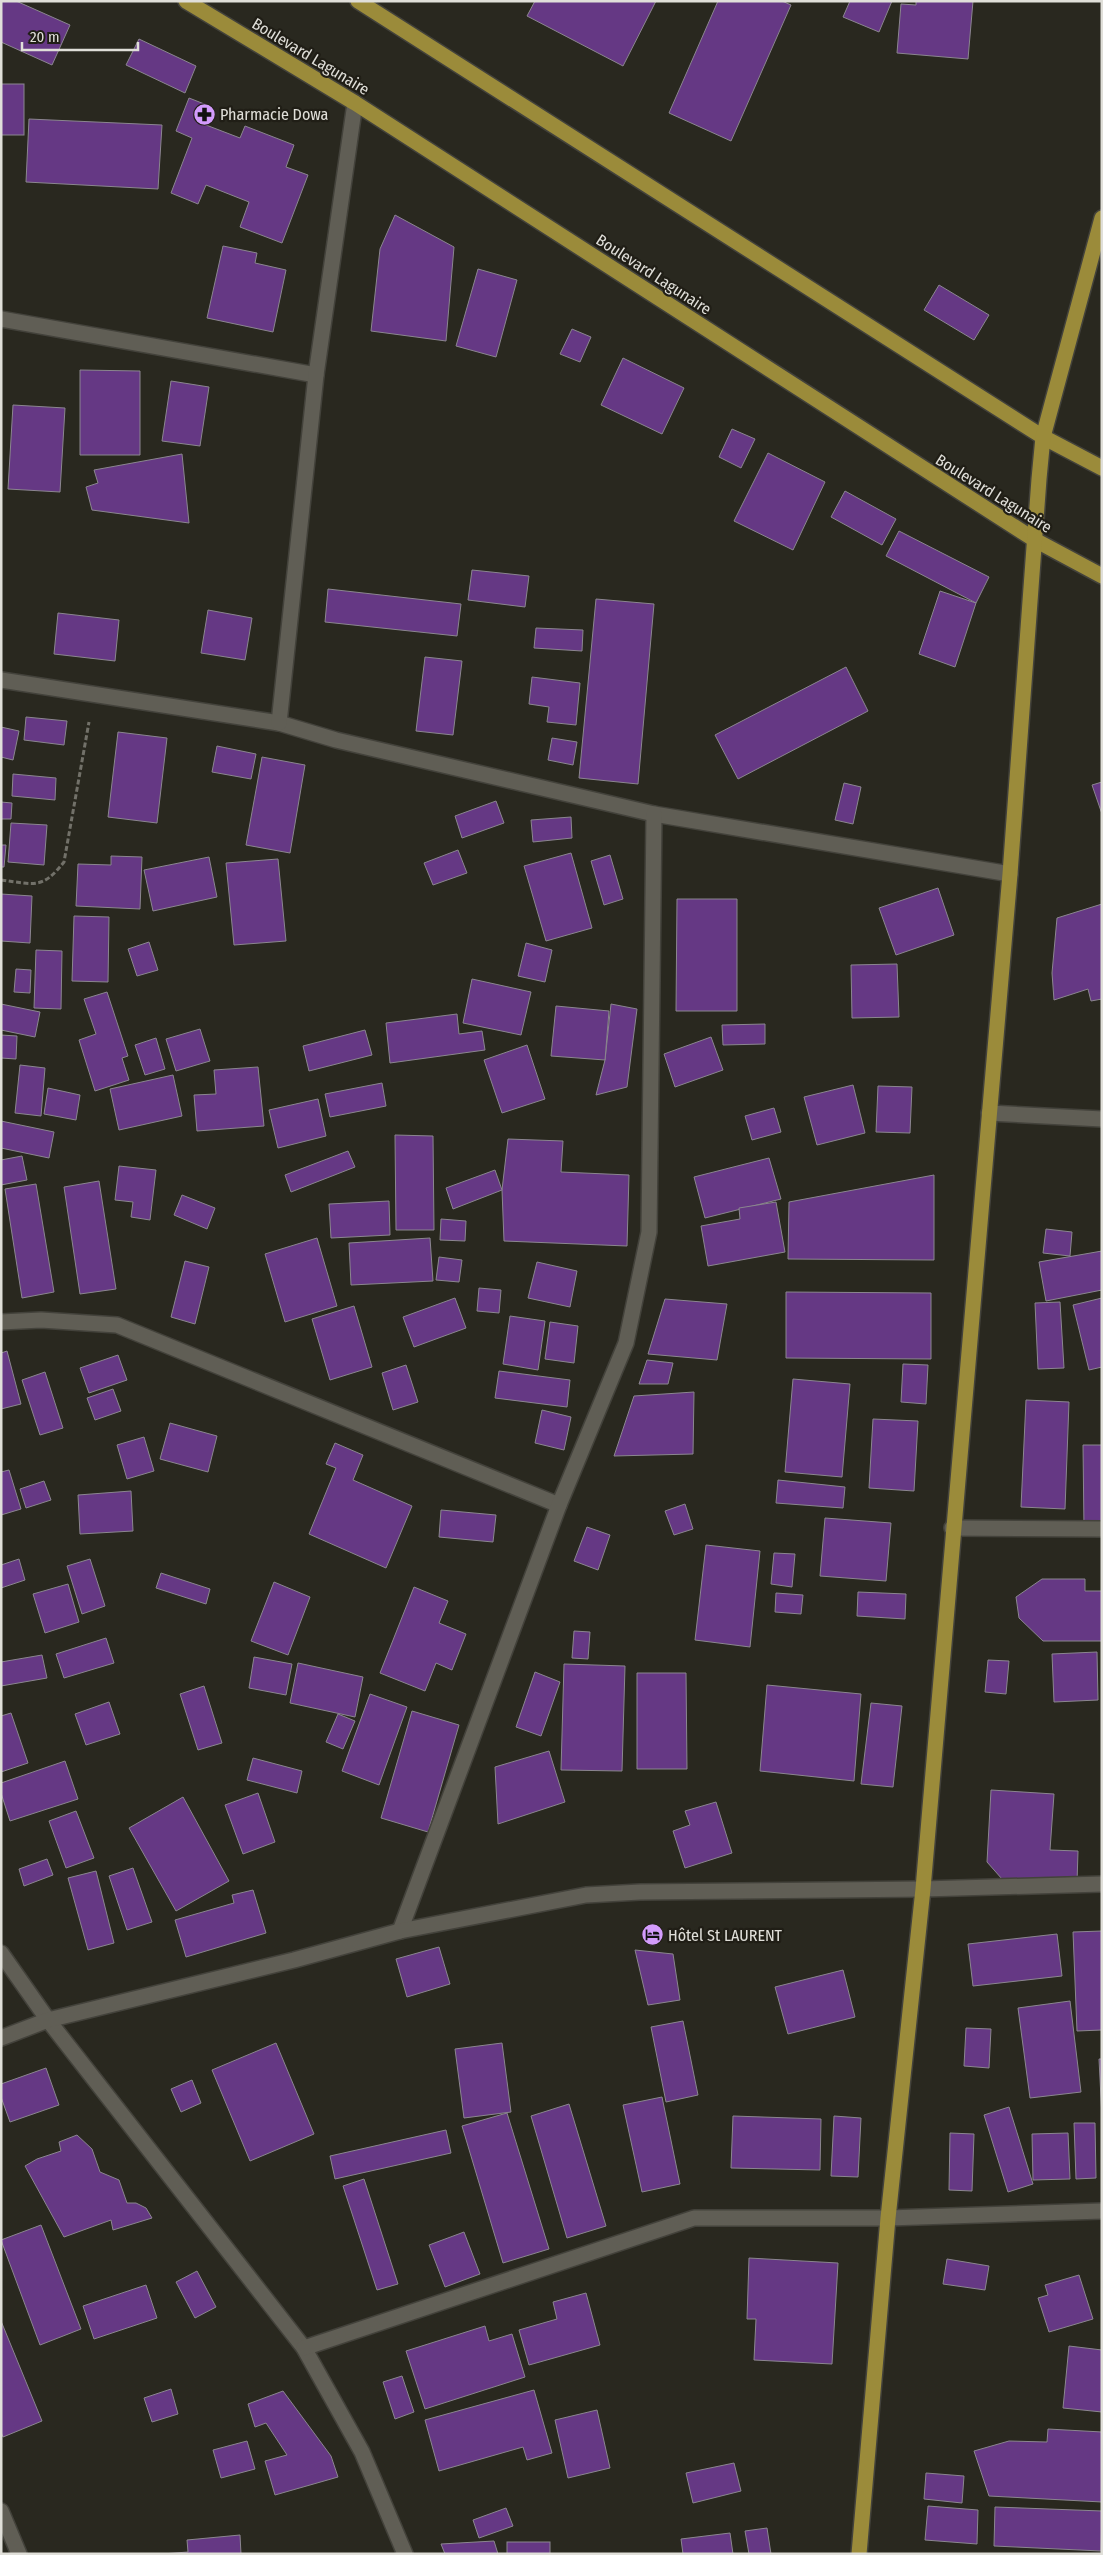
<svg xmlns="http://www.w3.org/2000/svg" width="1103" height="2555" font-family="'Fira Sans Condensed',sans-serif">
<rect width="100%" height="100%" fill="#29281f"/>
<!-- building -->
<g fill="#653884" stroke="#8b868f">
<path d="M1,1H16L70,25L52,65L1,42Z"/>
<path d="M535,1H656L623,66L527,16Z"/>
<path d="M718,1H782L791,5L731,141L669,113Z"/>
<path d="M850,1H892L879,32L843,17Z"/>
<path d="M916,1H973L968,59L897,53L901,4L916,5Z"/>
<path d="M139,39L196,66L185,93L126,65Z"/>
<rect x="1" y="84" width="23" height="51"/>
<path d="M189,98L212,107L206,125L240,138L245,126L294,145L286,167L308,175L282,243L240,227L249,202L206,185L198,204L171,193L192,138L176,131Z"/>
<path d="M29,119L162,125L158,189L26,182Z"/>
<path d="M395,215L454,247L446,341L371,331L380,249Z"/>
<path d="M223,246L257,253L255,263L286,270L273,332L207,318Z"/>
<path d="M478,269L517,280L496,357L456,346Z"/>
<path d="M939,285L989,315L974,340L924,310Z"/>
<path d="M572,329L591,337L580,362L560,354Z"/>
<path d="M623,358L684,388L662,434L601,405Z"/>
<path d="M80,370L140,371V455H80Z"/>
<path d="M171,381L209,387L200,446L162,441Z"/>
<path d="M13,405L65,408L60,492L8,489Z"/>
<path d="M732,429L755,439L741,468L719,457Z"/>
<path d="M768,453L825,482L793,550L734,521Z"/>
<path d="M182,454L189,523L92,510L86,487L98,483L94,470Z"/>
<path d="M845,491L896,519L882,545L831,517Z"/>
<path d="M899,531L989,577L976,603L886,556Z"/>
<path d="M472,570L529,576L525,607L468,600Z"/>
<path d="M328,589L461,604L457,636L325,622Z"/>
<path d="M940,591L976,603L955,667L919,654Z"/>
<path d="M596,599L654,604L638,784L579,778Z"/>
<path d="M208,610L252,618L245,660L201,653Z"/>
<path d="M58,613L119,620L115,661L54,654Z"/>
<path d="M536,628L583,630L582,651L534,648Z"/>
<path d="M425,657L462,661L453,735L416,731Z"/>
<path d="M846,667L868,711L738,779L715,735Z"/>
<path d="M532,677L580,683L576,725L547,722L549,707L529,704Z"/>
<path d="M26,717L67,721L64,745L24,740Z"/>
<path d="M1,727L19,731L13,760L1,757Z"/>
<path d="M118,732L167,738L157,823L108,817Z"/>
<path d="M552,738L577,742L573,765L548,760Z"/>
<path d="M217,746L256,754L251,779L212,772Z"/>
<path d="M262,757L305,765L290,853L246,845Z"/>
<path d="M13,774L56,778L55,800L12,796Z"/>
<path d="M1102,782V814L1092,785Z"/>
<path d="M844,783L861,787L853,824L835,820Z"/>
<path d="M496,801L504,823L462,838L455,816Z"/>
<path d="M1,802L12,803L11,819H1Z"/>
<path d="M571,817L572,838L533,842L531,820Z"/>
<path d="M11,823L47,825L44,865L8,862Z"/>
<path d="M1,845H6L4,867H1Z"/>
<path d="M458,850L467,873L433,885L424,863Z"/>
<path d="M571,853L592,928L546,941L524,866Z"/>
<path d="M610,855L623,899L604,905L591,861Z"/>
<path d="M111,856L142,857L140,909L76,906L78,864L111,865Z"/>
<path d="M209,857L217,897L153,911L144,870Z"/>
<path d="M278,859L286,941L234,945L226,863Z"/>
<path d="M938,888L954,935L896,955L879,908Z"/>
<path d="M1,894L32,896L30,943L1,941Z"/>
<path d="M677,899H737V1011H676Z"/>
<path d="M1102,904V999L1091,1001L1088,989L1054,1000L1052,973L1057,918Z"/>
<path d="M74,916L109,917L108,982L72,981Z"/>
<path d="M149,942L158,970L137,976L128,949Z"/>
<path d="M526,943L552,950L545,982L518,976Z"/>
<path d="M36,950L62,951L61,1009L34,1008Z"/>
<path d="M897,964L899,1017L852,1018L851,965Z"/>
<path d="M16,969L31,970L30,993L14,992Z"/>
<path d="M472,979L531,992L521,1035L463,1023Z"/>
<path d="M107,992L128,1056L122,1058L129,1080L95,1091L79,1040L96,1034L84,999Z"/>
<path d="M1,1004L40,1012L35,1037L1,1030Z"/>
<path d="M611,1004L637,1009L627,1087L596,1095L605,1060Z"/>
<path d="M556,1006L609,1011L605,1060L551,1056Z"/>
<path d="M457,1014L459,1034L482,1031L485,1050L390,1063L386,1023Z"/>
<path d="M765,1024V1044L723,1045L722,1025Z"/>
<path d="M200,1029L210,1061L176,1071L166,1039Z"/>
<path d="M365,1030L372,1055L309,1071L303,1046Z"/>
<path d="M1,1035L17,1036L16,1059L1,1058Z"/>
<path d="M711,1037L723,1070L675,1087L664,1054Z"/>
<path d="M156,1038L165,1069L145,1075L135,1045Z"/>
<path d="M527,1045L545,1099L502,1113L484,1060Z"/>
<path d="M20,1065L45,1068L41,1116L15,1113Z"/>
<path d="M258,1067L264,1126L197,1131L194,1095L216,1094L214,1070Z"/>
<path d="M173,1075L182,1116L119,1130L110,1089Z"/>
<path d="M382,1083L386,1106L330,1117L325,1094Z"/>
<path d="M853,1085L865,1133L817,1145L804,1097Z"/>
<path d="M878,1086L912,1087L910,1133L876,1132Z"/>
<path d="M48,1088L80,1095L76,1120L44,1114Z"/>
<path d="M318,1099L326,1136L278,1148L269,1110Z"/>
<path d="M774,1108L781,1132L752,1140L745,1116Z"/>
<path d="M1,1121L54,1132L49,1158L1,1148Z"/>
<path d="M395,1135L433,1136L434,1230H396Z"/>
<path d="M508,1139L563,1141L561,1172L629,1175L627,1246L504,1241L502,1190Z"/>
<path d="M348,1151L355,1167L291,1192L285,1175Z"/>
<path d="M22,1156L27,1180L1,1185V1160Z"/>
<path d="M769,1158L781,1199L705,1218L694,1177Z"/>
<path d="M119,1166L156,1170L150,1220L131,1217L133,1202L115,1200Z"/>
<path d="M495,1170L502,1190L453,1209L446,1188Z"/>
<path d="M934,1175V1260L788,1259L789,1202Z"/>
<path d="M99,1181L116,1289L80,1294L64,1187Z"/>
<path d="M36,1184L54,1292L22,1298L5,1189Z"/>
<path d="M182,1195L215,1208L207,1229L174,1215Z"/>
<path d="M389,1201L390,1235L331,1238L329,1204Z"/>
<path d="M776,1202L785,1252L708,1266L701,1226L740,1219L739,1208Z"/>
<path d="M441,1219L466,1221L465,1241L440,1240Z"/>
<path d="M1046,1229L1072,1232L1070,1256L1043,1253Z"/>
<path d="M317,1238L337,1306L285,1322L265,1254Z"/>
<path d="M430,1238L433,1281L351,1285L349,1243Z"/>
<path d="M1102,1251V1290L1046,1301L1039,1262Z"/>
<path d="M439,1257L462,1260L459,1282L436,1280Z"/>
<path d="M185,1261L209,1267L195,1324L171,1317Z"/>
<path d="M537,1262L577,1271L570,1307L528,1298Z"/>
<path d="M479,1288L501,1290L499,1313L477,1311Z"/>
<path d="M786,1292L931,1293V1359L786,1358Z"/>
<path d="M455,1298L466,1328L414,1347L403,1317Z"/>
<path d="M1102,1298V1367L1089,1370L1073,1305Z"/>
<path d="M665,1299L727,1304L717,1360L648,1354Z"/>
<path d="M1060,1302L1064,1368L1038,1369L1035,1303Z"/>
<path d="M354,1306L372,1367L330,1380L312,1319Z"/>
<path d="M510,1316L545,1321L538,1370L503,1364Z"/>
<path d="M550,1322L578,1326L574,1363L545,1359Z"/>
<path d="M7,1351L21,1404L1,1409V1353Z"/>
<path d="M118,1355L127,1380L89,1393L80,1368Z"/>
<path d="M647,1360L673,1363L668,1384H639Z"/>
<path d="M903,1364L928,1365L926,1404L901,1402Z"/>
<path d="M406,1365L418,1402L393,1410L382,1373Z"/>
<path d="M499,1371L570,1380L567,1407L495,1398Z"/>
<path d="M45,1372L63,1428L40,1435L22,1380Z"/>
<path d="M793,1379L850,1384L842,1477L785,1472Z"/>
<path d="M113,1389L121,1411L95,1420L87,1398Z"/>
<path d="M694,1392L693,1454L614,1456L634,1396Z"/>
<path d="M1026,1400L1069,1402L1065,1509L1021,1507Z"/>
<path d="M542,1410L571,1417L564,1450L535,1443Z"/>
<path d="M873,1419L918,1421L914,1491L869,1488Z"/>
<path d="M170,1423L217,1436L208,1472L160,1459Z"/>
<path d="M144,1437L154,1471L127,1479L117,1445Z"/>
<path d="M335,1443L363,1455L353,1480L412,1506L386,1568L309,1534L336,1468L326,1464Z"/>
<path d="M1083,1445H1102V1529H1084Z"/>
<path d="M9,1470L21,1509L1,1515V1472Z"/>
<path d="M778,1480L845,1487L843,1508L776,1503Z"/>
<path d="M44,1481L51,1500L26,1508L20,1489Z"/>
<path d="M131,1491L133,1531L80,1534L78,1495Z"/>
<path d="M685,1504L693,1529L674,1535L665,1511Z"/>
<path d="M441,1510L496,1515L493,1542L439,1537Z"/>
<path d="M825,1518L891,1523L886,1581L820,1576Z"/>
<path d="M587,1527L610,1535L598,1570L574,1561Z"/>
<path d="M706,1545L760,1551L750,1647L695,1640Z"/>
<path d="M774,1553L795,1554L792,1587L771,1584Z"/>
<path d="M19,1559L25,1580L1,1588V1565Z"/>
<path d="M90,1559L105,1606L82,1614L67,1566Z"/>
<path d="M161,1573L210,1589L206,1604L156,1588Z"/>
<path d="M1042,1579H1085V1591H1102V1641H1043L1019,1618L1016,1597Z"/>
<path d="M274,1582L310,1597L288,1655L251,1641Z"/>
<path d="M68,1584L79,1622L45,1633L33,1594Z"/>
<path d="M414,1587L448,1601L439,1623L466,1634L452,1670L436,1663L425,1691L380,1673Z"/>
<path d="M858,1592L906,1594L905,1619L857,1616Z"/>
<path d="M776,1593L803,1595L801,1614L775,1612Z"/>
<path d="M574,1631L590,1632L588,1659L572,1658Z"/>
<path d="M106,1638L114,1663L64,1678L56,1654Z"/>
<path d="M1097,1652L1098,1700L1054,1702L1052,1654Z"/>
<path d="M42,1655L47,1678L1,1686V1662Z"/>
<path d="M254,1657L292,1664L286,1695L249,1688Z"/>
<path d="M988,1660L1009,1661L1006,1694L985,1692Z"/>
<path d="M298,1663L363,1677L355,1717L290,1703Z"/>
<path d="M564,1664L625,1666L622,1771L561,1770Z"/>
<path d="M535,1672L560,1682L541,1736L516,1727Z"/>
<path d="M637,1673H686L687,1769H637Z"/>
<path d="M767,1685L861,1694L854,1781L760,1771Z"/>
<path d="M204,1686L222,1743L198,1750L180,1694Z"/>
<path d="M370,1694L407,1707L379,1785L342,1771Z"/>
<path d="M109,1702L120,1734L86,1745L75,1714Z"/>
<path d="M871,1703L902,1706L893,1787L861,1784Z"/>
<path d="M412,1711L459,1725L428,1832L381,1818Z"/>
<path d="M11,1713L28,1763L1,1772V1716Z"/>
<path d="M338,1714L355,1721L343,1749L326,1742Z"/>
<path d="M549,1751L565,1802L498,1824L495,1767Z"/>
<path d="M253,1758L302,1771L297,1793L247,1780Z"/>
<path d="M65,1761L78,1799L10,1821L1,1793V1783Z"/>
<path d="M991,1790L1054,1794L1050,1850L1078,1851L1077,1883L1002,1879L987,1862Z"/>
<path d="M258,1793L275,1842L243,1854L225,1805Z"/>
<path d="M183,1797L229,1881L176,1911L129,1828Z"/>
<path d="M716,1802L732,1853L685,1868L673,1831L690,1825L685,1811Z"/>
<path d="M76,1811L94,1858L66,1868L49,1821Z"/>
<path d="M47,1859L53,1875L24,1886L19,1869Z"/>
<path d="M133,1868L152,1922L127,1930L109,1876Z"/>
<path d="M96,1871L114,1943L88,1950L68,1878Z"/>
<path d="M253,1890L266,1933L186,1957L175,1920L234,1903L232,1895Z"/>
<path d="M1102,1931V2030L1077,2031L1073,1932Z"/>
<path d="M1057,1934L1062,1976L973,1986L968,1944Z"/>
<path d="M439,1947L450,1984L407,1997L396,1959Z"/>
<path d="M635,1950L673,1954L680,2000L648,2005Z"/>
<path d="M843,1970L855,2017L788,2034L775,1987Z"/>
<path d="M1070,2001L1081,2092L1030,2098L1018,2008Z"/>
<path d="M683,2021L698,2095L666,2102L651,2027Z"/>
<path d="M966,2028L991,2029L989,2068L964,2066Z"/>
<path d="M276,2043L314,2134L250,2161L212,2070Z"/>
<path d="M502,2043L511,2112L464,2118L455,2049Z"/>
<path d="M1099,2059H1102V2118Z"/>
<path d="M46,2068L59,2105L10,2122L1,2097V2084Z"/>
<path d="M192,2080L201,2103L181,2112L171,2089Z"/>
<path d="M662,2097L680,2184L642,2192L623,2105Z"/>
<path d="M569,2104L606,2226L567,2238L531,2116Z"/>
<path d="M1009,2107L1033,2184L1008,2192L984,2115Z"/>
<path d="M507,2113L549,2249L503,2263L462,2126Z"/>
<path d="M733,2116L821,2119L820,2170L731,2168Z"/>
<path d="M834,2116L861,2118L858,2177L831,2176Z"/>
<path d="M1074,2123H1095L1096,2178L1076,2179Z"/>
<path d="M446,2130L451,2153L335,2179L330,2156Z"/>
<path d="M950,2133L974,2134L972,2191L949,2190Z"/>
<path d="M1068,2133L1070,2179L1033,2180L1032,2134Z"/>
<path d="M77,2135L92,2149L100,2172L119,2180L127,2203H136L146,2208L152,2218L113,2230L111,2220L64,2237L25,2166L37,2159L61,2151L59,2142Z"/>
<path d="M364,2179L398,2284L377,2290L343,2186Z"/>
<path d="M41,2225L81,2329L40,2345L1,2240Z"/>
<path d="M464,2232L480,2274L445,2287L429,2245Z"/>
<path d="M749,2258L838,2263L832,2364L754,2360L756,2319H747Z"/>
<path d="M947,2259L989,2266L985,2290L943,2284Z"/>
<path d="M197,2271L216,2307L195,2318L176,2282Z"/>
<path d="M1079,2275L1093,2319L1049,2332L1038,2298L1048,2295L1045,2285Z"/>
<path d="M146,2285L157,2318L94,2339L83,2306Z"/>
<path d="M586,2293L600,2345L529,2365L519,2330L557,2319L553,2302Z"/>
<path d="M1,2321L42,2421L3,2437L1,2432Z"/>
<path d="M485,2326L489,2341L512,2334L525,2377L425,2409L406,2351Z"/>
<path d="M1069,2346L1102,2350V2412L1063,2408Z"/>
<path d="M402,2376L414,2412L395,2419L383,2382Z"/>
<path d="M171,2389L178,2414L152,2422L144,2398Z"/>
<path d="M534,2390L552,2453L527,2460L523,2447L439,2471L425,2420Z"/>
<path d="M283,2391L331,2456L338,2477L275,2495L265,2461L287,2455L266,2423L255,2427L248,2404Z"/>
<path d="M597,2410L610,2468L568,2478L555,2420Z"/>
<path d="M1048,2429L1102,2432V2502L989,2496L974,2451L1009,2441L1047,2442Z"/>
<path d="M247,2441L255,2469L221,2478L213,2450Z"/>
<path d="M734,2463L741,2491L693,2503L686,2473Z"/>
<path d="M926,2473L964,2476L962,2503L924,2499Z"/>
<path d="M928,2506L978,2510L977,2544L925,2540Z"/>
<path d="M995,2507L1102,2511L1101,2551L994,2546Z"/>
<path d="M506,2508L513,2526L479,2538L473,2520Z"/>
<path d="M767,2528L771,2554H749L745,2531Z"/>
<path d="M730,2533L733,2554H683L681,2539Z"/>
<path d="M240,2535L241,2554H162L188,2552L187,2540Z"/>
<path d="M494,2541L498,2554H445L441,2544Z"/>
<rect x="507" y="2542" width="43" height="12"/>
</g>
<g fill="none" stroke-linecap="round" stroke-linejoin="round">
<defs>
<g id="minor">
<path d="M1,319L316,375"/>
<path d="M1,680L279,723L336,740L654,814L1010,874"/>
<path d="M279,723L316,375L355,103"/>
<path d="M989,1113L1102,1119"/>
<path d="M1,1322L41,1320L117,1325L559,1505"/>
<path d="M952,1528L1102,1529"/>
<path d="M400,1931L559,1505L626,1343L649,1232L654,814"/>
<path d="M1,1953L48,2020L304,2348L362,2452L405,2554"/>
<path d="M1,2038L48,2020L294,1960L400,1931L586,1895L640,1892L923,1889L1102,1884"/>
<path d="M304,2348L694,2218H888L1102,2211"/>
<path d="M1,2511L19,2554"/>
</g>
<g id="major">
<path d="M186,1L355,103L1035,540L1102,576"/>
<path d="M358,1L1043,437L1102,468"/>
<path d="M859,2554L888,2218L923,1889L1010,874L1039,479L1043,437L1102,218"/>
</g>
</defs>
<!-- minor casing -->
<use href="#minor" stroke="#43423b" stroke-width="18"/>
<!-- major casing -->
<use href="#major" stroke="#43423b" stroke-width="18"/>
<!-- path -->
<path stroke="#727169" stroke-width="3" stroke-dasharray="5 2.5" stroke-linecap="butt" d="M1,880C35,884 42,890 64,862L89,722"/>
<!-- minor -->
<use href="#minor" stroke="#605e55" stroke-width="15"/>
<!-- major -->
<use href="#major" stroke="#9b8b3a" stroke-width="15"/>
</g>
<!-- icons -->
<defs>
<symbol id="pharmacy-disc" viewBox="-11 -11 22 22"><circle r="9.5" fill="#d39cfc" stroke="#201e16"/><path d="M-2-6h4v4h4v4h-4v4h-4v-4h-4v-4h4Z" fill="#111"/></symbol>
<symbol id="hotel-disc" viewBox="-11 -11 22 22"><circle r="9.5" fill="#d39cfc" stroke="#201e16"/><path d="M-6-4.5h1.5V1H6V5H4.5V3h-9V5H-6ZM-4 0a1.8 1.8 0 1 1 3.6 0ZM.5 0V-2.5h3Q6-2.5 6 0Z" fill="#111"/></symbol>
</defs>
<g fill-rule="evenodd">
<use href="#pharmacy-disc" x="192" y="102" width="25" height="25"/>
<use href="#hotel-disc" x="640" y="1922" width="25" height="25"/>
</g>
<g text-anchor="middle" stroke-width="4.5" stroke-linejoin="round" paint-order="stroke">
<!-- street labels -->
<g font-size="16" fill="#e0dfd9" stroke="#201e16">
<text transform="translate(311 56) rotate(31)" y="6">Boulevard Lagunaire</text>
<text transform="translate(654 274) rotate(33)" y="6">Boulevard Lagunaire</text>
<text transform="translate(994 493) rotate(32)" y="6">Boulevard Lagunaire</text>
</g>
<!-- poi labels -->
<g font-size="16" fill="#e0dfd9" stroke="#201e16" text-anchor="start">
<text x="220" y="120">Pharmacie Dowa</text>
<text x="668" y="1941">Hôtel St LAURENT</text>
</g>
</g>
<!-- border -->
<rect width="1103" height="2555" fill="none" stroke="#e0dfd9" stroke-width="5"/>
<!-- scale -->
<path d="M22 42v8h116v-8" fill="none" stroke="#e0dfd9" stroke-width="2.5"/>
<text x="30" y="42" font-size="15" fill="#e0dfd9" stroke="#201e16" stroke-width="4" paint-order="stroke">20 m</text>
</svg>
